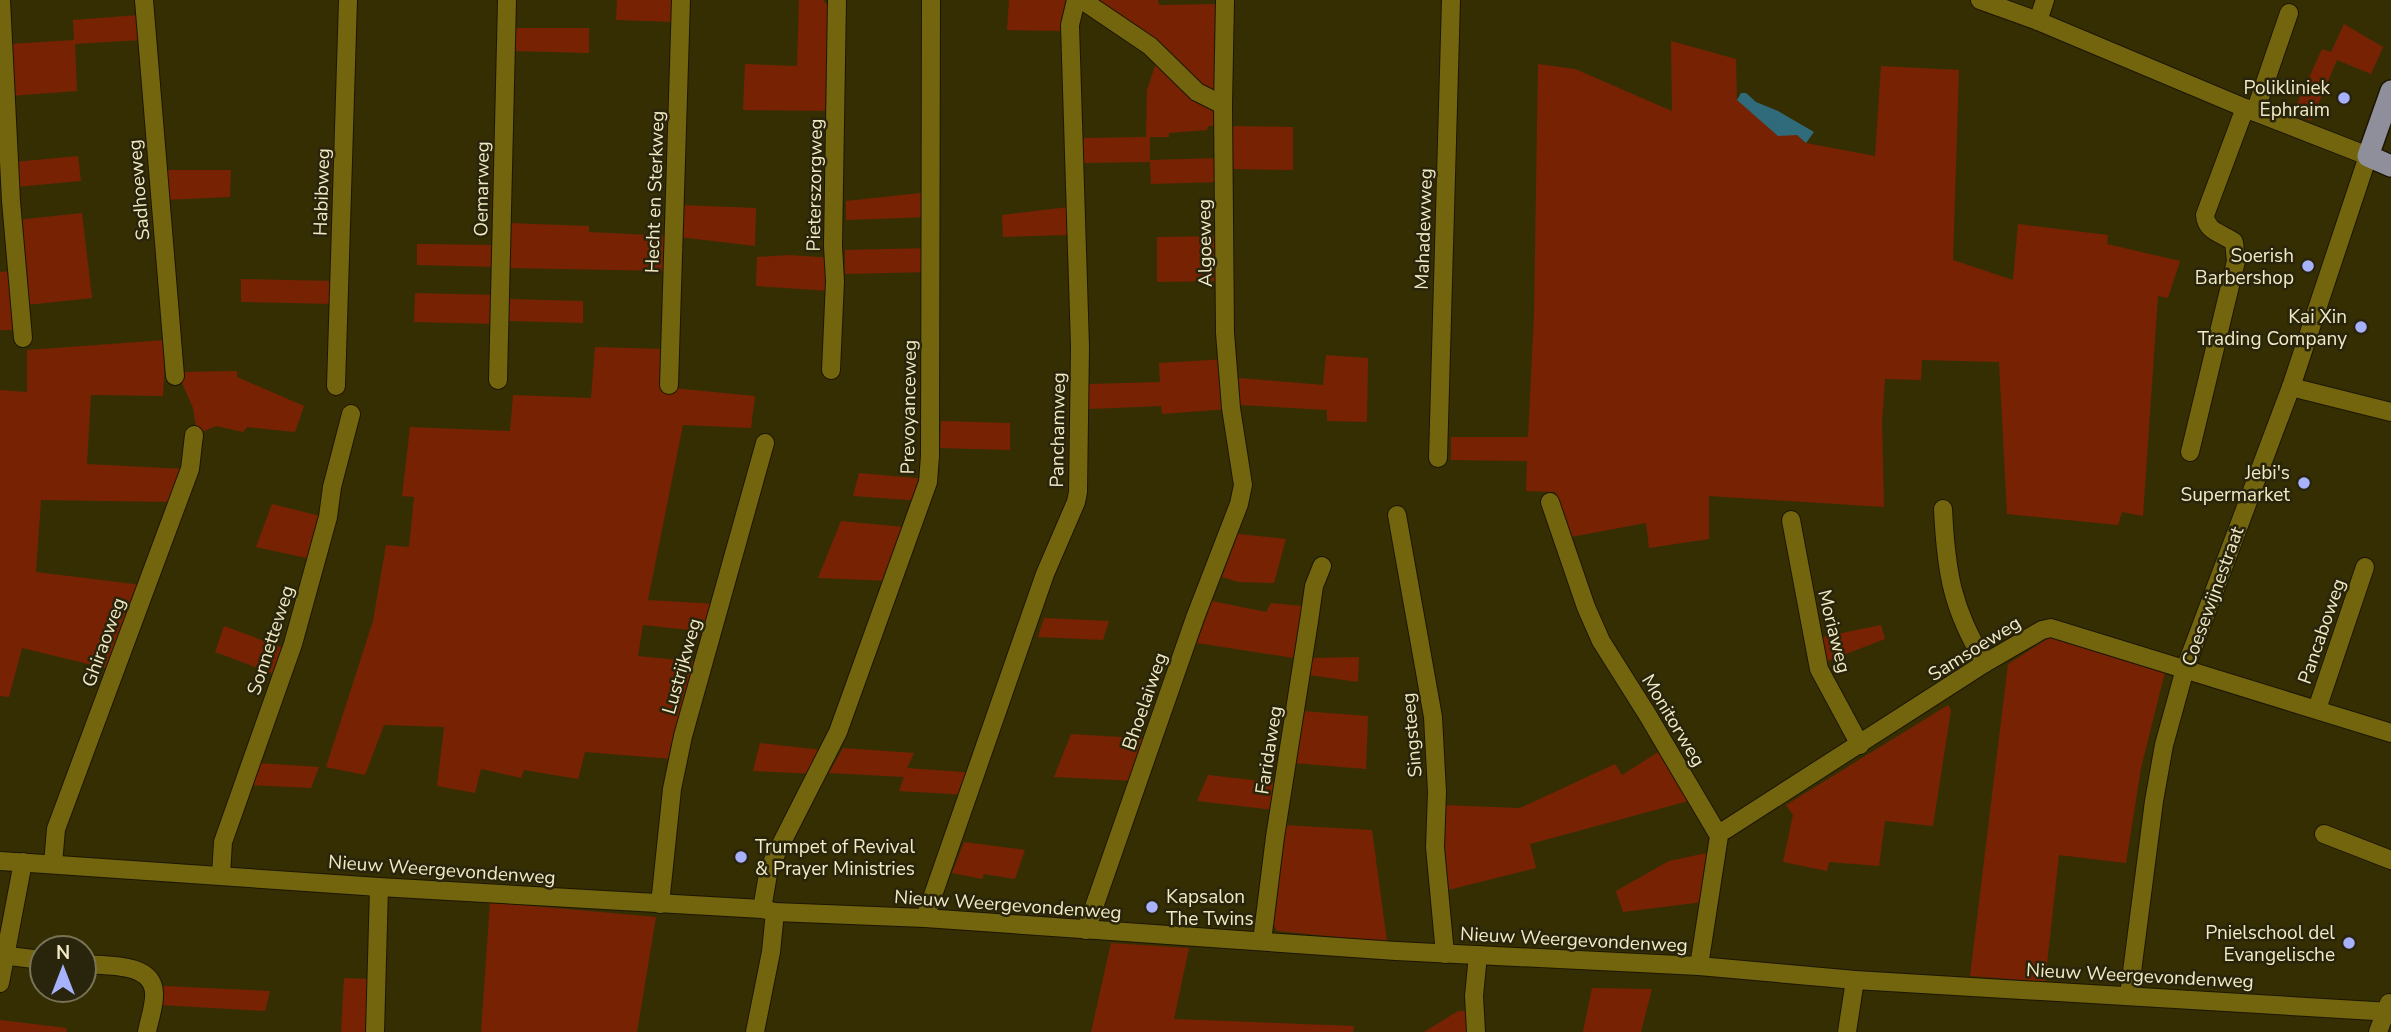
<svg xmlns="http://www.w3.org/2000/svg" width="2391" height="1032" font-family="'Nunito Sans',sans-serif">
<rect width="100%" height="100%" fill="#362e03"/>
<!-- green -->
<g fill="#772303">
<path d="M617,0H677L676,22L616,20Z"/>
<path d="M799,0H823L832,10L836,111L743,110L745,64L797,66Z"/>
<path d="M1009,0H1073L1068,31L1007,30Z"/>
<path d="M1094,0H1158L1159,5L1222,4L1216,90L1212,92L1203,88Z"/>
<path d="M139,15L141,40L75,44L77,91L10,96L8,44L74,40L73,20Z"/>
<path d="M2344,24L2383,47L2371,74L2337,60L2311,121L2293,113L2322,49L2331,52Z"/>
<path d="M512,28H589V53L512,51Z"/>
<path d="M1671,41L1736,59L1737,100L1797,135L1806,143L1875,156L1881,66L1959,70L1953,260L2013,280L2018,224L2108,235L2107,244L2180,261L2168,298L2158,296L2143,516L2122,512L2118,525L2007,514L1999,362L1922,360L1921,380L1885,379L1882,423L1884,507L1709,496V539L1649,548L1646,523L1571,537L1555,492L1526,491L1527,461L1451,460V437H1528L1534,315L1538,64L1575,69L1672,111Z"/>
<path d="M1158,57L1214,107L1217,126H1208L1207,130L1169,133V137H1150V160L1220,158L1221,182L1151,184L1150,162L1083,163V138L1146,137L1147,90Z"/>
<path d="M1232,126L1293,127V170L1231,169Z"/>
<path d="M78,156L81,181L16,187L14,162Z"/>
<path d="M162,170H231L230,197L164,200Z"/>
<path d="M930,192V217L846,220V201Z"/>
<path d="M680,205L756,208L755,246L679,237Z"/>
<path d="M1069,207V235L1003,237L1002,215Z"/>
<path d="M82,213L92,298L27,305L17,220Z"/>
<path d="M507,223L589,226V232L669,236V271L506,268Z"/>
<path d="M1223,236V281L1157,282V237Z"/>
<path d="M417,244L497,245L496,267L417,265Z"/>
<path d="M930,248V272L845,274V250Z"/>
<path d="M789,255L833,258L831,291L756,286L757,257Z"/>
<path d="M11,271L15,330H0V272Z"/>
<path d="M241,279L333,281L332,304L241,302Z"/>
<path d="M415,293L496,295V324L414,322Z"/>
<path d="M506,299L583,301V323L505,321Z"/>
<path d="M166,340L163,396L91,395L87,464L185,469L172,502L41,500L36,572L142,585L109,669L22,648L9,697L0,696V390L27,392V350Z"/>
<path d="M595,347L663,349L662,387L755,396L751,428L683,425L648,600L717,604L708,632L643,625L638,656L698,662L673,759L585,752L578,779L524,770L521,778L481,769L475,793L437,786L444,727L384,725L365,775L326,767L373,621L386,545L409,547L414,497L402,496L410,427L510,431L513,395L591,398Z"/>
<path d="M1326,355L1368,358L1367,422L1327,421V410L1240,405L1239,378L1323,385Z"/>
<path d="M1226,359L1229,409L1162,414L1161,406L1089,409V384L1160,382L1159,363Z"/>
<path d="M237,371V377L304,406L295,432L247,427L243,432L216,426L197,434L193,408L179,376L180,372Z"/>
<path d="M941,421L1010,423V450L940,448Z"/>
<path d="M859,473L927,479L921,501L853,496Z"/>
<path d="M272,504L320,516L311,559L256,547Z"/>
<path d="M841,521L914,528L891,581L818,578Z"/>
<path d="M1238,534L1286,539L1274,583L1238,582L1222,577Z"/>
<path d="M1212,601L1266,612L1271,603L1303,606L1300,659L1197,643Z"/>
<path d="M1044,618L1109,621L1103,640L1038,637Z"/>
<path d="M1881,625L1885,639L1825,662L1818,638Z"/>
<path d="M224,626L286,649L277,675L215,652Z"/>
<path d="M2049,638H2057L2165,672L2141,768L2126,863L2059,855L2045,982L1970,976L2008,664Z"/>
<path d="M1359,657L1358,682L1309,675L1311,658Z"/>
<path d="M1948,705L1951,710L1933,826L1885,821L1879,866L1829,862L1827,871L1783,862L1793,815L1786,805Z"/>
<path d="M1302,711L1368,716L1366,769L1294,763Z"/>
<path d="M1071,734L1152,739L1136,781L1054,777Z"/>
<path d="M760,743L831,751L820,774L753,771Z"/>
<path d="M843,748L914,753L907,768L976,773L968,795L899,791L904,777L829,773Z"/>
<path d="M1663,749L1692,800L1530,844L1536,868L1444,891L1441,805L1520,808L1615,764L1622,775Z"/>
<path d="M257,763L319,767L311,788L249,785Z"/>
<path d="M1208,775L1279,783L1275,810L1197,801Z"/>
<path d="M1283,825L1372,830L1387,942L1277,931L1272,921Z"/>
<path d="M964,842L1025,850L1015,879L984,874L982,879L952,873Z"/>
<path d="M1716,851L1711,901L1623,912L1616,891L1669,861Z"/>
<path d="M490,902L656,917L637,1032H481Z"/>
<path d="M1111,943L1189,948L1174,1019L1354,1026L1353,1032H1091Z"/>
<path d="M344,978L372,979V1032H341Z"/>
<path d="M164,986L270,991L265,1011L160,1005Z"/>
<path d="M1592,988L1652,989L1641,1032H1583Z"/>
<path d="M1458,1011H1467L1475,1032H1424Z"/>
<path d="M0,1020L67,1028L66,1032H0Z"/>
</g>
<!-- water -->
<path fill="#2f6b7b" d="M1741,93H1746L1756,102L1778,111L1814,132L1806,143L1797,135L1778,136L1737,100Z"/>
<g fill="none" stroke-linecap="round" stroke-linejoin="round">
<defs>
<g id="minor">
<path d="M1,0L11,201L23,338"/>
<path d="M144,0L175,376"/>
<path d="M1082,0L1150,46L1197,92L1223,105"/>
<path d="M1980,0L2038,21L2245,108L2368,156L2291,387L2185,669L2164,745L2154,801L2129,995"/>
<path d="M2038,21L2045,0"/>
<path d="M2255,112L2289,13"/>
<path d="M831,370L835,281L833,246L837,0"/>
<path d="M498,380L507,0"/>
<path d="M669,385L681,0"/>
<path d="M336,386L348,0"/>
<path d="M2291,387L2391,412"/>
<path d="M2190,452L2236,261L2234,242C2222,233 2206,232 2205,215L2245,108"/>
<path d="M1438,458L1451,0"/>
<path d="M1550,502L1586,607L1601,641L1647,714L1719,836L1699,966"/>
<path d="M1943,509C1946,572 1952,609 1985,663"/>
<path d="M1397,515L1433,717L1437,792L1435,847L1445,954"/>
<path d="M1791,520L1819,669L1860,745"/>
<path d="M2317,709L2365,567"/>
<path d="M1725,830L1985,663L2042,630L2051,628L2391,733"/>
<path d="M2324,834L2391,860"/>
<path d="M0,861L379,887L762,909L775,912L925,918L1396,951L1699,966L1855,980L2391,1012"/>
<path d="M53,864L56,829L190,469L194,435"/>
<path d="M221,875L223,842L293,644L328,517L332,487L351,414"/>
<path d="M660,904L672,789L683,736L765,443"/>
<path d="M762,909L768,874L774,858L838,732L928,482L930,456L931,0"/>
<path d="M925,918L1045,574L1076,502L1078,492L1080,347L1070,25L1076,0"/>
<path d="M1086,930L1195,618L1239,504L1243,485L1231,408L1225,333L1223,105L1225,0"/>
<path d="M1262,941L1275,837L1309,621L1314,586L1322,566"/>
<path d="M0,955L42,960"/>
<path d="M84,964C106,966 153,962 154,993C155,1005 149,1020 147,1032"/>
<path d="M0,983L23,862"/>
<path d="M375,1032L379,887"/>
<path d="M755,1032L771,952L775,912"/>
<path d="M1476,1032L1474,996L1478,955"/>
<path d="M1847,1032L1855,980"/>
<path d="M2378,1032L2389,1003"/>
</g>
<path id="major" d="M2391,91L2368,156L2391,166"/>
</defs>
<!-- minor casing -->
<use href="#minor" stroke="#1b1601" stroke-width="20"/>
<!-- major casing -->
<use href="#major" stroke="#1b1601" stroke-width="24"/>
<!-- minor -->
<use href="#minor" stroke="#73640e" stroke-width="18"/>
<!-- major -->
<use href="#major" stroke="#8f8f9b" stroke-width="21"/>
</g>
<!-- markers -->
<g fill="#a7b1fc" stroke="#29240c" stroke-width="2.5">
<circle cx="2344" cy="98" r="7"/>
<circle cx="2308" cy="266" r="7"/>
<circle cx="2361" cy="327" r="7"/>
<circle cx="2304" cy="483" r="7"/>
<circle cx="741" cy="857" r="7"/>
<circle cx="1152" cy="907" r="7"/>
<circle cx="2349" cy="943" r="7"/>
</g>
<g text-anchor="middle" stroke-width="5" stroke-linejoin="round" paint-order="stroke">
<!-- poi labels -->
<g font-size="19" fill="#f1eac4" stroke="#29240c" text-anchor="end">
<text x="2330" y="94">Polikliniek<tspan x="2330" dy="22">Ephraim</tspan></text>
<text x="2294" y="262">Soerish<tspan x="2294" dy="22">Barbershop</tspan></text>
<text x="2347" y="323">Kai Xin<tspan x="2347" dy="22">Trading Company</tspan></text>
<text x="2290" y="479">Jebi's<tspan x="2290" dy="22">Supermarket</tspan></text>
<text x="755" y="853" text-anchor="start">Trumpet of Revival<tspan x="755" dy="22">&amp; Prayer Ministries</tspan></text>
<text x="1166" y="903" text-anchor="start">Kapsalon<tspan x="1166" dy="22">The Twins</tspan></text>
<text x="2335" y="939">Pnielschool del<tspan x="2335" dy="22">Evangelische</tspan></text>
</g>
<!-- street labels -->
<g font-size="19" fill="#f1eac4" stroke="#29240c">
<text transform="translate(814 185) rotate(-89)" y="7">Pieterszorgweg</text>
<text transform="translate(481 189) rotate(-89)" y="7">Oemarweg</text>
<text transform="translate(138 190) rotate(-95)" y="7">Sadhoeweg</text>
<text transform="translate(321 192) rotate(-88)" y="7">Habibweg</text>
<text transform="translate(654 192) rotate(-88)" y="7">Hecht en Sterkweg</text>
<text transform="translate(1423 229) rotate(-88)" y="7">Mahadewweg</text>
<text transform="translate(1204 243) rotate(-91)" y="7">Algoeweg</text>
<text transform="translate(908 407) rotate(-89)" y="7">Prevoyanceweg</text>
<text transform="translate(1057 430) rotate(-89)" y="7">Panchamweg</text>
<text transform="translate(2212 596) rotate(-70)" y="7">Coesewijnestraat</text>
<text transform="translate(1835 631) rotate(76)" y="7">Moriaweg</text>
<text transform="translate(2321 631) rotate(-71)" y="7">Pancaboweg</text>
<text transform="translate(270 640) rotate(-72)" y="7">Sonnetteweg</text>
<text transform="translate(103 642) rotate(-70)" y="7">Ghiraoweg</text>
<text transform="translate(1974 648) rotate(-32)" y="7">Samsoeweg</text>
<text transform="translate(681 666) rotate(-74)" y="7">Lustrijkweg</text>
<text transform="translate(1144 701) rotate(-71)" y="7">Bhoelaiweg</text>
<text transform="translate(1674 720) rotate(59)" y="7">Monitorweg</text>
<text transform="translate(1411 735) rotate(-95)" y="7">Singsteeg</text>
<text transform="translate(1268 750) rotate(-81)" y="7">Faridaweg</text>
<text transform="translate(442 869) rotate(4)" y="7">Nieuw Weergevondenweg</text>
<text transform="translate(1008 904) rotate(4)" y="7">Nieuw Weergevondenweg</text>
<text transform="translate(1574 939) rotate(3)" y="7">Nieuw Weergevondenweg</text>
<text transform="translate(2140 975) rotate(3)" y="7">Nieuw Weergevondenweg</text>
</g>
</g>
<!-- north arrow -->
<g transform="translate(63 969)"><circle r="33" fill="#29240c" stroke="#797356" stroke-width="2"/>
<path d="M0-5L12 26L0 18L-12 26Z" fill="#a7b1fc"/>
<text y="-10" font-size="19" font-weight="bold" text-anchor="middle" fill="#f1eac4">N</text>
</g>
</svg>
